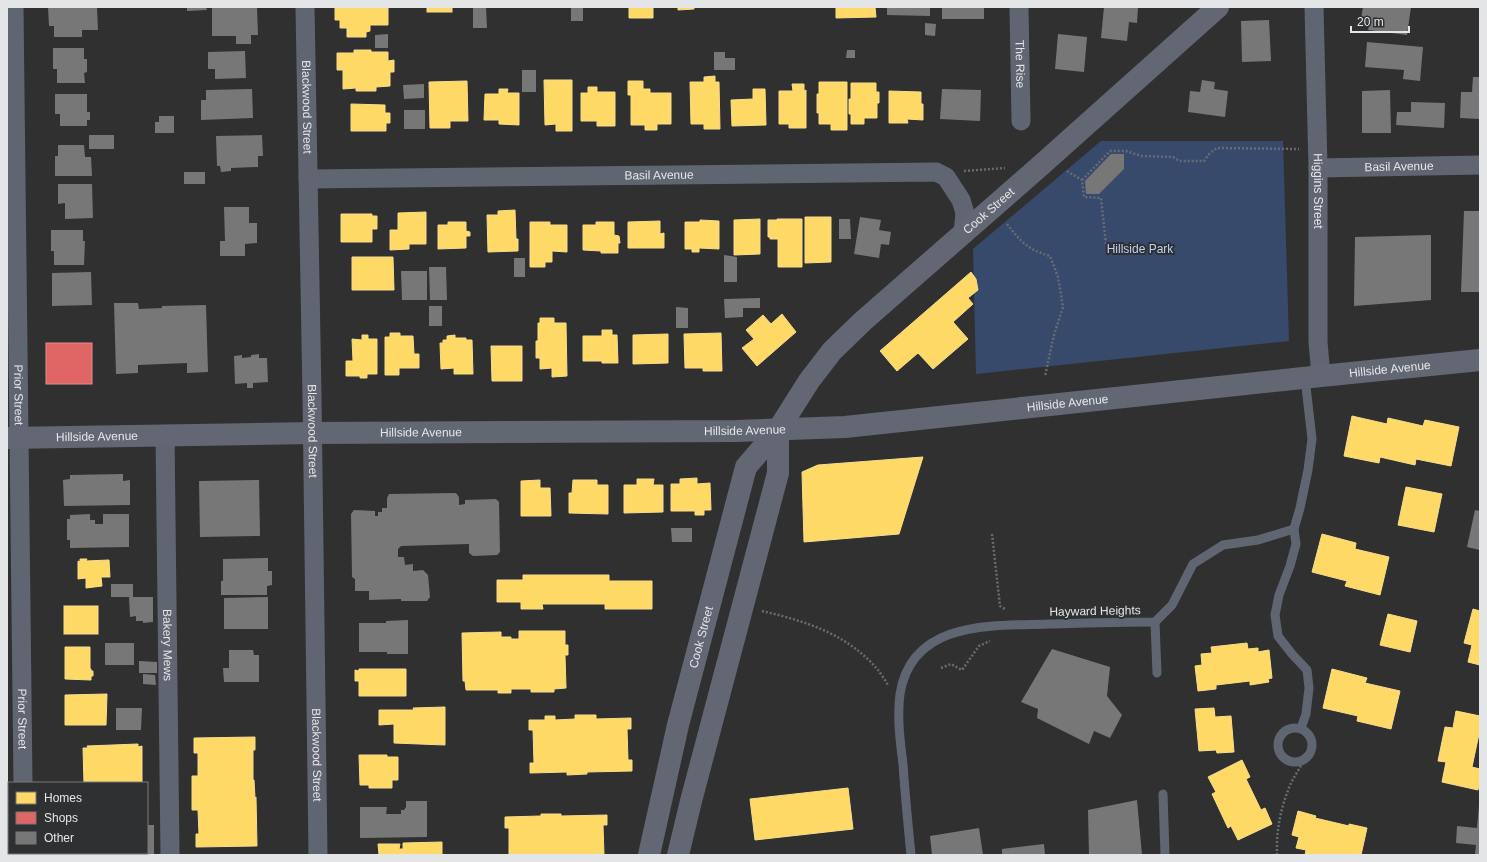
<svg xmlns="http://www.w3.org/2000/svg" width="1487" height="862" font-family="Arial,sans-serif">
<rect width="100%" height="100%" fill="#303031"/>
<!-- green -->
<path fill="#374a6b" d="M1101,141H1283L1289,341L976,374L973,249Z"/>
<!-- homes -->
<g fill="#ffd966" stroke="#f7dd8c">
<path d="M335,7H388V25H370V31L366,32V37H347V28H340V20H335Z"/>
<rect x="427" y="7" width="25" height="5"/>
<path d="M629,7H658H653V18H629Z"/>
<path d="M678,7H694V9L678,10Z"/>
<path d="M836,7H875L876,17L836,18Z"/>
<path d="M354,50H371V52H388V61L394,60V72H390V86L376,87V91H356V88L343,89V70H337V53H354Z"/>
<path d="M715,76V82H719L720,129H704V124H691L690,82H704V77Z"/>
<path d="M544,80H572V131H556V124L545,125Z"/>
<path d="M467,81L468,121H450V128H430L429,82Z"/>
<path d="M628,81H643V89H650V93H671V124H657V130H645V125H631V95H628Z"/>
<path d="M819,82H847V130H831V124H819V113H817V94H819Z"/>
<path d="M851,83H876V92H879V103H877V118H864V124H851V114H849V99H851Z"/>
<path d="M792,84H804V91L806,90V128H789V124H779V91H793Z"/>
<path d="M588,87H597V92H615V126H597V121H581V93H588Z"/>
<path d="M499,89H508L507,93H519V125L499,124V120H484L485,94H499Z"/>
<path d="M753,89H765L766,125L732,126L731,100L753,99Z"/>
<path d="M889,91L921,92V104H923V120L907,119L908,123H889Z"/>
<path d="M351,104L385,105V113H390V123H386V131H351Z"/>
<path d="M515,210L516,239H518V251L488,252L487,215H498V211Z"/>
<path d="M426,212V244H409V249L390,250V230H398V213Z"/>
<path d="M341,214H372V216H377V229H372V242H341Z"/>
<path d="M805,217H831V262L805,263Z"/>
<path d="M760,219V254L734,255V220Z"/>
<path d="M777,219H802V267H778V239H770V237H768V220H777Z"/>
<path d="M700,220L719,221V249L699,248V252H692V249H685V222H700Z"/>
<path d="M660,221V234L664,233V248H628V222Z"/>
<path d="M448,222H466V231L470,232V236H466V248L438,249V225H448Z"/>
<path d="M530,222H550V225H567V252L552,251V262H545V267H530Z"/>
<path d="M596,222H614V235L619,236L620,243H618V253H601V251L583,250V225H596Z"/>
<path d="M352,257H393L394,290H352Z"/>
<path d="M971,272L976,279L978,290L968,298L973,304L953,322L968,339L933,369L918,353L897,371L880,351Z"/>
<path d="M782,314L796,332L757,366L742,348L754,339L746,330L763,315L771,324Z"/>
<path d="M540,318H554V323H566L567,376L552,377V368L540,369V358H536V341H538V323H540Z"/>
<path d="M602,330H612V335H617L618,363H602V361H583V336H602Z"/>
<path d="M390,333H400V336H413L414,354H419V368H399V375H385V337H390Z"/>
<path d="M721,333L722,371H703V368H685L684,334Z"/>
<path d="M668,334V363L633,364V335Z"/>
<path d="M362,335H368V339H377V374H367V378H360V376H346V361H353L352,339L362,340Z"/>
<path d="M455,335V338H466V340H472L473,374H454V368L441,369L440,343H443V340H447V336Z"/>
<path d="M491,346H522V381H492Z"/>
<path d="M1352,416L1387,424L1388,418L1423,426L1425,420L1459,427L1451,466L1416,459L1415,465L1380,457L1379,463L1344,456Z"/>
<path d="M923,457L899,534L804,542L802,472L818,465Z"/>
<path d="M697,478V484L710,483L711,510H704V515H695V511H671V484H680V479Z"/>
<path d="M637,479H654L653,485H663V512L624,513V485H637Z"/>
<path d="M540,480V488H550L551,516H521V481Z"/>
<path d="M573,480H597V485H608V514L569,513V493H572Z"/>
<path d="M1406,487L1442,494L1434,532L1398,525Z"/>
<path d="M1322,534L1356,543L1355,549L1389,557L1380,595L1345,586L1347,581L1312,572Z"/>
<path d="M80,559H87L86,561L109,560L110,577H101L102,586L86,588V578L78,579V561L80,562Z"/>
<path d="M523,575H609V581H652V609H605V604H542L543,609H521V602H497V580H523Z"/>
<rect x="64" y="606" width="34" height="28"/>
<path d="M1473,609L1480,611V665L1468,662L1472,645L1464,643Z"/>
<path d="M1388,614L1417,621L1410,652L1380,645Z"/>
<path d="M519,631H565V645H568V655H565L566,688L554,689V692H531V689H511V693H498V690H466L465,681H463L462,633L501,632V637H511V639H519Z"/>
<path d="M1247,643L1248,649L1258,648V652L1269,650L1272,678L1268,679L1269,682L1250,685V681L1216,685V689L1198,691L1195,666L1202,665L1201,654L1212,653L1211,647Z"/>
<path d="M65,647H90V669H91V671H93V676H91V680L65,679Z"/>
<path d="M359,669H406V696H359V681H355V670L359,671Z"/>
<path d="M1332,669L1367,678L1365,683L1400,691L1391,729L1357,721L1358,716L1323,708Z"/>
<path d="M107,694L106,725H65V695Z"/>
<path d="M445,707V745L394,743V724L379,725V710H414L413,708Z"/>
<path d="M1214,708L1215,717L1231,716L1234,752L1217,753L1216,750L1199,751L1195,709Z"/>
<path d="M1456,711L1480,716V734H1479L1472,767L1480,769V778L1478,790L1442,782L1446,762L1438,761L1445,727L1453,728Z"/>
<path d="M575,715H596V719L631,718V729H627L628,760H632V771L587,772V774L567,775V772L530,773V763H534L533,730H529V720H545V716H555V720L575,719Z"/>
<path d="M255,737V750H253V780H254L255,798L256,797L257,846L196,847V834H199L198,810H192V776H198V753H194V738Z"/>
<path d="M138,744V747L142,746V783H84L83,748H88L87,746Z"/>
<path d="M359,755H387V757H398V780H392V788H369V785H360Z"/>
<path d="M1242,760L1250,777L1246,779L1261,810L1265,808L1272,824L1238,840L1231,826L1228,828L1212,794L1216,792L1208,777Z"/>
<path d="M848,788L853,829L755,840L750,799Z"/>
<path d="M1298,811L1316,816L1315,818L1349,826V824L1367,828L1361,855H1305L1306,850L1296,848L1299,837L1292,835Z"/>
<path d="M541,814H561V816L607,815V825H603L604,855H509V828H505V817L541,816Z"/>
<path d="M442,842V855H379L378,844H400L399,849H403V843Z"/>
<rect x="76" y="853" width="38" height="2"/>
</g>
<!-- shops -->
<rect fill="#e06666" stroke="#e18c8c" x="46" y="343" width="46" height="41"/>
<!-- building -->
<g fill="#787777">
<path d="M48,7H97L98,30H82V37H54V26H49Z"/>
<path d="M187,7H206L207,10L187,11Z"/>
<path d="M257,7L258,35H251V44H236V36H212V8Z"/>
<path d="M473,7H486L487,28H473Z"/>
<rect x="571" y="7" width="12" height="14"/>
<path d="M887,7H930V16L887,15Z"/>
<rect x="942" y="7" width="42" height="12"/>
<path d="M1104,7H1138L1137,23L1129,22L1127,41L1101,38Z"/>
<path d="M1363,7H1411L1407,35L1368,30L1369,25L1360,24Z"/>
<path d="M1269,20L1271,61L1242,62L1241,21Z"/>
<path d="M925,23L936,24L935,36L925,35Z"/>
<path d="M388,34V48H375V35Z"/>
<path d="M1058,34L1087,37L1084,72L1055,69Z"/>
<path d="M1367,42L1423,47L1420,81L1403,79L1404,70L1365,67Z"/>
<path d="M53,48H84V59H87V72L84,73L85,83H57V69H53Z"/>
<path d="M847,50H855V58H846Z"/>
<path d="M245,51L246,78L215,79V69H208V52Z"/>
<path d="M714,52H725V58H735V70H714Z"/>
<rect x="522" y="70" width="14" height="22"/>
<path d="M1473,77H1480V119L1460,118L1461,92H1472Z"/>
<path d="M1202,80L1215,82L1214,89L1228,91L1225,117L1188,112L1190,91L1200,92Z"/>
<path d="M424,84V98L404,99L403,85Z"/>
<path d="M252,89L253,118L201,120V100H206V90Z"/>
<path d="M942,89L981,90L980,121L940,119Z"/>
<path d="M1390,90L1391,133H1362V91Z"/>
<path d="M55,94H87V112H90V120H87V126H60V114H55Z"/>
<path d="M1411,102L1445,103L1444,128L1396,125L1397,112H1411Z"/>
<rect x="404" y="110" width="21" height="19"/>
<path d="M159,116H174V133H155V122H159Z"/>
<rect x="89" y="135" width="25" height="14"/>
<path d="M262,135L263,156H258V167L231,168V171L221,172L220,166H217L216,136Z"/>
<path d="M58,145H84L85,157H91L92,176H55V156H58Z"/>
<path d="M1111,154H1124V169L1099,194H1086L1085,181Z"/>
<rect x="184" y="172" width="21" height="12"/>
<path d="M58,184H92L93,218L65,219V203L58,204Z"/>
<path d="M224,207H249V223H257V243L245,244V256H220V241H225Z"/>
<path d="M1464,211H1480V292H1461Z"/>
<path d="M860,217L881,220L879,230L891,232L889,245L881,244L879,258L854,254Z"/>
<path d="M839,219H850L851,239H839Z"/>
<path d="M51,230H83V241H85L84,265H54V251H51Z"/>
<path d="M1431,235V300L1354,306L1355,237Z"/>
<path d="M724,255L737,257V282H724Z"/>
<rect x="514" y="258" width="11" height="19"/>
<path d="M429,267H446L447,300H430Z"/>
<path d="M401,271H427V300H402Z"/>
<path d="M91,272L92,305L52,306V273Z"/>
<path d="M760,298V308H743V317L725,318L724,299Z"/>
<path d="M114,303H138L139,309L162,308V306L206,305L208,372L187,373V363L138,365V373L116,374Z"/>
<rect x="429" y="306" width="13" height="20"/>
<path d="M676,307L688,308V328H676Z"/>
<path d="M259,354V358H267L268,382L253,383V388H247V383L235,384L234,356L242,355V358L251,357V355Z"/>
<path d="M123,474V481L130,480V505L64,506L63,480L70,479V475Z"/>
<path d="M259,480L260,536L200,537L199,481Z"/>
<path d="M456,493L459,497V505L465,504V500L496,499L499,502L500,552L497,555L473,556L469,553V544L401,546L398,549V557H404L405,565L413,564V571L423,570L428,575L430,597L427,601H401V599L369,600V591H355V579L352,577L351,514L354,510L375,511V516H378V512H382V508H387V498L389,494Z"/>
<path d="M1475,510L1480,511V550L1467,547Z"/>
<path d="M90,514V520H95V524H103V514H129V547L70,548V540H67V519H70V515Z"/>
<path d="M671,528H692V542H672Z"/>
<path d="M268,558V571H272V585L267,586V595H221V581H223V559Z"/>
<rect x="111" y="584" width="22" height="13"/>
<path d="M129,597H153V622L143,623V621H136V616L130,617Z"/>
<path d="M268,597V629H224V598Z"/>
<path d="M408,620V654H387V652H359V623H386V621Z"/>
<rect x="105" y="643" width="29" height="22"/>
<path d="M1052,649L1110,667L1107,696L1122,715L1110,738L1094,731L1089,744L1037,718L1038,709L1021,702Z"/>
<path d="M229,650H253L254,655H259V682H224L223,668H229Z"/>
<path d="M139,661L157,662V673H139Z"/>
<path d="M143,674L155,675L156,685L143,684Z"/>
<path d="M116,708H142L141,730H116Z"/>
<path d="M1137,800L1142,855H1089L1088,810Z"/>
<path d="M406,801H427V837L360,838V807H387L386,814H401V810H404L406,807Z"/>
<path d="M1479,805H1480V855H1475L1476,845L1456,843L1457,826L1477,828Z"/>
<path d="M147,825H154V855H134V853H147Z"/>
<path d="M979,828L983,855H932L930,836Z"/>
<path d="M1044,844L1045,855H1002V849Z"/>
</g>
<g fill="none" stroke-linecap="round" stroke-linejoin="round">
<!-- path -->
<g stroke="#676c73" stroke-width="2.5" stroke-dasharray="2 2" stroke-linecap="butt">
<path d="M964,171L1005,168"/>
<path d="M1067,171L1082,180L1084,197L1101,198L1106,245"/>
<path d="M1082,180L1110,151H1126L1141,156L1173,157L1179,161H1204L1210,153L1217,148L1299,149"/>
<path d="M1007,224C1022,243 1027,249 1050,256L1058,277L1063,307L1054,335L1045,376"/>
<path d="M992,534L1000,606L1005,609V610"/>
<path d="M762,611C805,621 848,634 878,670C881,674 885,680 888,685"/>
<path d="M941,668L951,664L962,670L979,646L990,641"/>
<path d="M1277,855C1276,830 1281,806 1291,783C1295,775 1301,767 1304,759"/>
</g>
<!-- lane -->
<g stroke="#606671" stroke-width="9">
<path d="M1155,622L1157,673"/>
<path d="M1301,728L1306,714L1309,688L1307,670L1292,654L1278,636L1275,615L1279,595L1290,566L1296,544L1294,529L1300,508L1308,470L1312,439L1305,378"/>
<circle cx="1295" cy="745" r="17"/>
<path d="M1163,794L1165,855"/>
<path d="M911,855C908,825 905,794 903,764C900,741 897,717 900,694C912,619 994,626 1051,624C1086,623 1120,622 1155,622L1172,605L1193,564L1223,545L1258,540L1294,529"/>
</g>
<!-- street -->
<g stroke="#606671" stroke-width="19">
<path id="s1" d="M14,7L23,783"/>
<path id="s2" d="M305,7L312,396L318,855"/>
<path id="s3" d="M1019,7L1021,121"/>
<path id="s4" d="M1314,7L1318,168V342L1321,376"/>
<path id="s5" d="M1318,168L1480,165"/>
<path id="s6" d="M308,179L936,172L946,177L961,200L965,213L963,234"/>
<path id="s7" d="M165,435L170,855"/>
<path d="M24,853V855"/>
</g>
<!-- secondary -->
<g stroke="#626773" stroke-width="22">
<path id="s8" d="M7,438L313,433L736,431L845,427L1321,376L1480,360"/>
<path id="s9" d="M649,855L678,725L746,467L778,430L809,381L832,351L863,321L1039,167L1218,7"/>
<path d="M678,855L691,801L778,473V430"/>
</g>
</g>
<g text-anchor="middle" stroke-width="4" stroke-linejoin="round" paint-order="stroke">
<!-- street labels -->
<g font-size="12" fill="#e4e5e6" stroke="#2f3032">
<text dy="4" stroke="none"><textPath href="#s3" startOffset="57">The Rise</textPath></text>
<text dy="4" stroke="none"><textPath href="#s2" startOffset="100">Blackwood Street</textPath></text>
<text dy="4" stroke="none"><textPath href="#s5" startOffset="81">Basil Avenue</textPath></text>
<text dy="4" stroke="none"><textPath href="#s6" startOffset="351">Basil Avenue</textPath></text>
<text dy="4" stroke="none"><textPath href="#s4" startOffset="184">Higgins Street</textPath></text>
<text dy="4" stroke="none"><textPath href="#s9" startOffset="755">Cook Street</textPath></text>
<text dy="4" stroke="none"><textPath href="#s8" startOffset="1386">Hillside Avenue</textPath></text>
<text dy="4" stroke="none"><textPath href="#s1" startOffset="388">Prior Street</textPath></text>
<text dy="4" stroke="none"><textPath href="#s8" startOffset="1062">Hillside Avenue</textPath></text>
<text dy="4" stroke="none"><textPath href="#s8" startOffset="738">Hillside Avenue</textPath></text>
<text dy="4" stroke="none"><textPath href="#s2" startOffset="424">Blackwood Street</textPath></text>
<text dy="4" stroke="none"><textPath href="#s8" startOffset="414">Hillside Avenue</textPath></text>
<text dy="4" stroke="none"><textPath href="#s8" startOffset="90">Hillside Avenue</textPath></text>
<text transform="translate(1095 611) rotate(-1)" y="4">Hayward Heights</text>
<text dy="4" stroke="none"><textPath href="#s9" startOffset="224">Cook Street</textPath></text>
<text dy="4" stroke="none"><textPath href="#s7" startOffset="210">Bakery Mews</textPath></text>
<text dy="4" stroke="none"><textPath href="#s1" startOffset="712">Prior Street</textPath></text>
<text dy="4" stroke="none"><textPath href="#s2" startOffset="748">Blackwood Street</textPath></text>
</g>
<!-- park labels -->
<g font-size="12" fill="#bdd0f1" stroke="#2f3032">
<text x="1140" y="253">Hillside Park</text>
</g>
</g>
<!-- border -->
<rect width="1487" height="862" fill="none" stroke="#e4e5e6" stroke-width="16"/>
<!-- legend -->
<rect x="8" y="782" width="140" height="72" fill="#2f3032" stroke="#77787a"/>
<rect x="16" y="792" width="20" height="12" fill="#ffd966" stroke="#77787a"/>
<text x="44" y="802" font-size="12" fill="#e4e5e6">Homes</text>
<rect x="16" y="812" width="20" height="12" fill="#e06666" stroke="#77787a"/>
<text x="44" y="822" font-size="12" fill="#e4e5e6">Shops</text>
<rect x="16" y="832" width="20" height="12" fill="#787777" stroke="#77787a"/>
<text x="44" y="842" font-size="12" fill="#e4e5e6">Other</text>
<!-- scale -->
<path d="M1351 26v6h58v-6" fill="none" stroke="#e4e5e6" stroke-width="2"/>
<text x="1357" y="26" font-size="12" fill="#e4e5e6" stroke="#2f3032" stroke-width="3" paint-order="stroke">20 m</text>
</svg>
